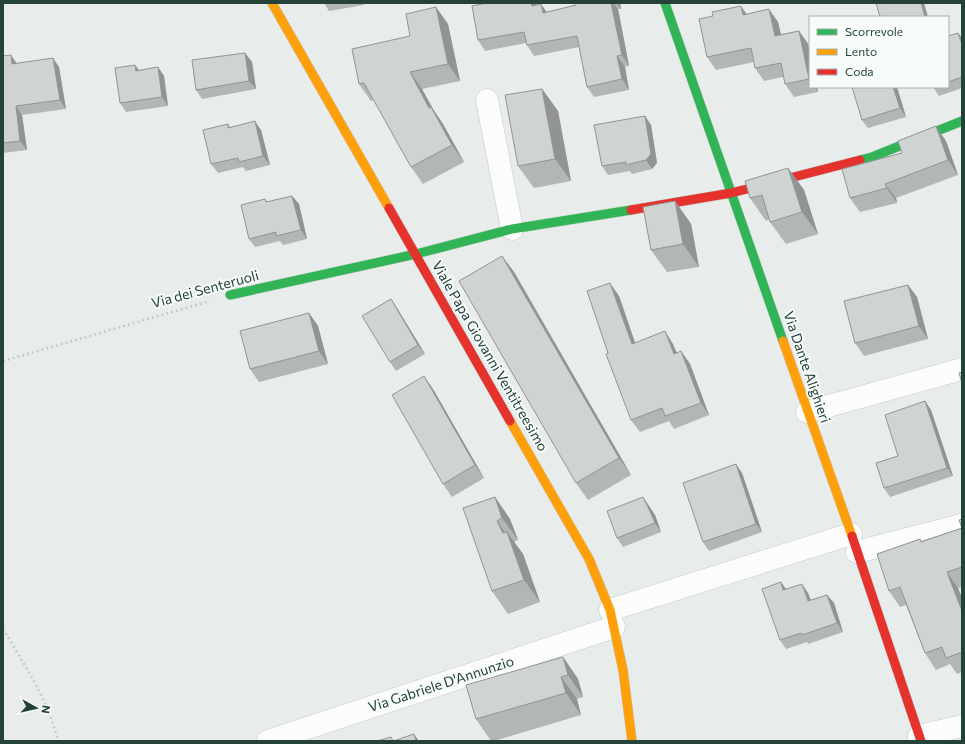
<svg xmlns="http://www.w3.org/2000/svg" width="965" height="744" font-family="Commissioner,sans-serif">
<rect width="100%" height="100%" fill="#e8edeb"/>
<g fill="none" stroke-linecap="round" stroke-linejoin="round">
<defs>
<g id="street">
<path d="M487,100L512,229"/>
<path d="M807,412L962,369"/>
<path d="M857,552L962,525"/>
<path d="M610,610L851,534"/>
<path d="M919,736L962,726"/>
<path d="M268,741L614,627"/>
</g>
<g id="fast">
<path d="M665,3L783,341"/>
<path d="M860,160L872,157L962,121"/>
<path d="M230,295L416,254L512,229L631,210"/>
</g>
<g id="slow">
<path d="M272,3L389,208"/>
<path d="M783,341L852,536"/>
<path d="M510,421L589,559L610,610L623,670L632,741"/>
</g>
<g id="jam">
<path d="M389,208L510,421"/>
<path d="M631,210L731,193L860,160"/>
<path d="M852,536L921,741"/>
</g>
</defs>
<!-- street casing -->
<use href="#street" stroke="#c5cac8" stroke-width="23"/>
<!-- fast casing -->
<use href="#fast" stroke="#c3cbc8" stroke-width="10"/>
<!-- slow casing -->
<use href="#slow" stroke="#c3cbc8" stroke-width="10"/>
<!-- jam casing -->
<use href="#jam" stroke="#c3cbc8" stroke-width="10"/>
<!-- path -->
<g stroke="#c3ccca" stroke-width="2.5" stroke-dasharray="2 3" stroke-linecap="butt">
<path d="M3,361L210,301"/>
<path d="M3,629C24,664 48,700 58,741"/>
</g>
<!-- street -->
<use href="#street" stroke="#fcfcfc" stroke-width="22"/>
<!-- fast -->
<use href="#fast" stroke="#30b455" stroke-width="9"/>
<!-- slow -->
<use href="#slow" stroke="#ff9f0a" stroke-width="9"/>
<!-- jam -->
<use href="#jam" stroke="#e5322d" stroke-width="9"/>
</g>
<!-- wall -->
<g fill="#b2b6b5">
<path d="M69,3H81L70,4Z"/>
<path d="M324,3H363L364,5L329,11Z"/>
<path d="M487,3H535L537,5L547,12L576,5V3H620L621,9H618L629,66L625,67L629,90L594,97L587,87L579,47L534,56L527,45L526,43L485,51L478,40Z"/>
<path d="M746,14L778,22L781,34L799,31L808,44L810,55V87H817L818,92L794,97L785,84L783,77L764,81L755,68L754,62L716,70L707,57Z"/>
<path d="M448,24L460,81L422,89L433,109L443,124L464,162L423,184L411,167L374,100L371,101L359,84L410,36Z"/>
<path d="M948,36L962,38V88L939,96L933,87H948Z"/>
<path d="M245,53L252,62L256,89L202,99L196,90Z"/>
<path d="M11,55L16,63L59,67L66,109L22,115L27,150L3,153V56Z"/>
<path d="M135,65L139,70L158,67L164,76L168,106L126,112L120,103Z"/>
<path d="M897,87L906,117L868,128L862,120Z"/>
<path d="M542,89L558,111L571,181L534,188L518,166Z"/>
<path d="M645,116L651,125L657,163L652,169L632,174L630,171L608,175L602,166Z"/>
<path d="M228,124L230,127L261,130L270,165L246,171L243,167L218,173L211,164Z"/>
<path d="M946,141L958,175L896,198L897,203L860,212L850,198Z"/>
<path d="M788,168L804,190L818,234L786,244L770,222L769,219L766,221L750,198Z"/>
<path d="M292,196L299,204L307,239L283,245L280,241L255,247L249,239L265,199L267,202Z"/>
<path d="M675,201L691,224L699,267L667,272L651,250Z"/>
<path d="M502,256L514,272L631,475L588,500L576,483Z"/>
<path d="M908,285L917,297L928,339L864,356L855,343Z"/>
<path d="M619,296L635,343L673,344L677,353L681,351L690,364L709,415L674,429L669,421L640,432L631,420Z"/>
<path d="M391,299L397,308L425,354L396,371L390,362Z"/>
<path d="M309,313L318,326L328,364L259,382L250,369Z"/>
<path d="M433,389L484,478L452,497L443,484Z"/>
<path d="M925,401L931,410L953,476L890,497L884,488L898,456Z"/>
<path d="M742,473L762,532L709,551L703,542Z"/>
<path d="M495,497L510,519L518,540L514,542L523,554L540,602L508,614L492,591Z"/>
<path d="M643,497L655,515L661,532L623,547L617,538Z"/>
<path d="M962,519V587L958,588L962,598V672L957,674L950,664L936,670L925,653L906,605L900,607L889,591L920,539L921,541L962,528Z"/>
<path d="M781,582L786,589L808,593L811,600L827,595L834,603L843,632L808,644L807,642L786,649L780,640Z"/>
<path d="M563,657L578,679L583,697L577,699L581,715L494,741H491L476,719Z"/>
</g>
<!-- shaded-wall -->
<g fill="#919493">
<path d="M531,3H535L537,6H532Z"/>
<path d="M611,3H613L618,9L629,66L622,55Z"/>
<path d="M617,3H620L621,9Z"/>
<path d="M921,3H924L928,17H925Z"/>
<path d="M541,4L548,14L543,13Z"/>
<path d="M741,6L750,19L743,15Z"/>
<path d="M436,7L448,24L460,81L448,64Z"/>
<path d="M769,9L778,22L784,48L775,36Z"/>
<path d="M799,31L808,44L810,55V81L809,79Z"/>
<path d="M958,33L962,38V44Z"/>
<path d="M245,53L252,62L256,89L249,81Z"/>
<path d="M11,55L17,64H12Z"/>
<path d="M617,56L625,67L629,90L622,79Z"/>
<path d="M53,58L59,67L66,109L60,100Z"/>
<path d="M135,65L142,74L136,71Z"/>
<path d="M158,67L164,76L168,106L162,97Z"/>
<path d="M410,72L422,89L433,109L443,124L464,162L452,145L429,108Z"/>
<path d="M814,87H817L818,92Z"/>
<path d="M893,87H897L906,117L900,108Z"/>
<path d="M542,89L558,111L571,181L555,159Z"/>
<path d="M16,106L22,115L27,150L20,141Z"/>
<path d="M645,116L651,125L657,163L652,169L646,160Z"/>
<path d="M255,121L261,130L270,165L263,156Z"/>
<path d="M936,126L946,141L958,175L948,160Z"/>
<path d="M788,168L804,190L818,234L802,212Z"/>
<path d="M885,184L896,198L897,203L887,188Z"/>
<path d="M292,196L299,204L307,239L301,230Z"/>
<path d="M675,201L691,224L699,267L683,244Z"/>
<path d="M502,256L514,272L631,475L619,458Z"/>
<path d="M610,283L619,296L640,357L632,344Z"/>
<path d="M908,285L917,297L928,339L919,326Z"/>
<path d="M391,299L397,308L425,354L418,345Z"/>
<path d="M309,313L318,326L328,364L319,351Z"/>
<path d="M665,331L673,344L682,367L674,354Z"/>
<path d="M681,351L690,364L709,415L701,403Z"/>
<path d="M424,376L433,389L484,478L475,465Z"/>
<path d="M925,401L931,410L953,476L947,468Z"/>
<path d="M736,464L742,473L762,532L756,524Z"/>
<path d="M495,497L510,519L518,540L502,518Z"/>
<path d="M643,497L655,515L661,532L655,523Z"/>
<path d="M497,521L509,538L507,532L523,554L540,602L524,580Z"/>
<path d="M947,572L958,588L962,598V611Z"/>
<path d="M781,582L787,591L783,590Z"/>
<path d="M802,584L808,593L814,610L808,601Z"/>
<path d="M827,595L834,603L843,632L837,623Z"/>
<path d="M563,657L578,679L583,697L568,675Z"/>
<path d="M561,677L577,699L581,715L566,693Z"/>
<path d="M414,734L419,741H416Z"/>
</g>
<!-- building -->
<g fill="#cfd4d2" stroke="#919493">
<path d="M487,3H531L532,6L541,4L543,13L576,5V3H611L622,55L617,56L622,79L587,87L577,36L527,45L524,32L478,40L472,6Z"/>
<path d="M876,3H921L925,17H880Z"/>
<path d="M741,6L743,15L769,9L775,36L799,31L809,79L785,84L781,63L755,68L751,48L707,57L699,19L713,16L712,12Z"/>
<path d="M436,7L448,64L410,72L429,108L431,107L452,145L411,167L364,83L359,84L352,49L410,36L406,14Z"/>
<path d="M958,33L962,44V77L948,82V36Z"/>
<path d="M245,53L249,81L196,90L192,60Z"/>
<path d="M11,55L12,64L53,58L60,100L16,106L20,141L3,143V56Z"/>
<path d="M135,65L136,71L158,67L162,97L120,103L115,68Z"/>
<path d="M852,87H893L900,108L862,120Z"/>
<path d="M542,89L555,159L518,166L505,95Z"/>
<path d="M645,116L651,154L646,160L626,165V162L602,166L594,125Z"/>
<path d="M255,121L263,156L239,162L238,158L211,164L203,130L228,124V128Z"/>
<path d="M936,126L948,160L885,184L887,188L850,198L842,169L902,153L898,141Z"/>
<path d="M788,168L802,212L770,222L762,195L750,198L745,181Z"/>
<path d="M292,196L301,230L276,236V232L249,239L241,205L265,199L266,202Z"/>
<path d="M675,201L683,244L651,250L643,207Z"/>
<path d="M502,256L619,458L576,483L459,281Z"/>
<path d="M610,283L632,344L665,331L674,354L681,351L701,403L665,416L662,408L631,420L606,354L608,353L587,291Z"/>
<path d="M908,285L919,326L855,343L844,301Z"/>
<path d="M391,299L418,345L390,362L362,316Z"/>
<path d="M309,313L319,351L250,369L240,331Z"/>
<path d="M962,372V383L959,373Z"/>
<path d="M424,376L475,465L443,484L392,395Z"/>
<path d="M925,401L947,468L884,488L876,463L898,456L885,415Z"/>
<path d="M736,464L756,524L703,542L683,483Z"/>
<path d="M495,497L502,518L497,521L503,533L507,532L524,580L492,591L463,508Z"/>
<path d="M643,497L648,507L655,523L617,538L607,511Z"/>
<path d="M962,519V567L947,572L962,611V652L946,658L942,647L925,653L900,587L889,591L877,554L920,539L921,542L962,528L959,520Z"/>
<path d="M781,582L783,590L802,584L808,601L827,595L837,623L802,635L801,633L780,640L762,589Z"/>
<path d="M563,657L568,675L561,677L566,693L476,719L466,685Z"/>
<path d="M414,734L416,741H377L391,737L393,741Z"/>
</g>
<g text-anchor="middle" stroke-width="4" stroke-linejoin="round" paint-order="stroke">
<!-- street labels -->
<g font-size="14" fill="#24423a" stroke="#f7fbf9">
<text transform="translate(205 289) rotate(-15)" y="5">Via dei Senteruoli</text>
<text transform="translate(490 356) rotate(60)" y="5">Viale Papa Giovanni Ventitreesimo</text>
<text transform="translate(807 367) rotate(71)" y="5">Via Dante Alighieri</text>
<text transform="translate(441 684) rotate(-18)" y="5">Via Gabriele D'Annunzio</text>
</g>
</g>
<!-- border -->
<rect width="965" height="744" fill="none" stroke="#24423a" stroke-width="8"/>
<!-- legend -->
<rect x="809" y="16" width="140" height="72" fill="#f7fbf9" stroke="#a3b1ad"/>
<rect x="817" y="29" width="20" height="6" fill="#30b455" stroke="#a3b1ad"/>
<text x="845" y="36" font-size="12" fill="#24423a">Scorrevole</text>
<rect x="817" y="49" width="20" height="6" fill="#ff9f0a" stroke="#a3b1ad"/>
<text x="845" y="56" font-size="12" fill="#24423a">Lento</text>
<rect x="817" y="69" width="20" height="6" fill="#e5322d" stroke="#a3b1ad"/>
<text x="845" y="76" font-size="12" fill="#24423a">Coda</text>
<!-- north arrow -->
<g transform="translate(36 708) rotate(98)" stroke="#f7fbf9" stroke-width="3" paint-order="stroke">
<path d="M0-3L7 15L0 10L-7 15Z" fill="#24423a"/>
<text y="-6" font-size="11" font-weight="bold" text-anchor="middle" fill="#24423a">N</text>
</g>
</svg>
